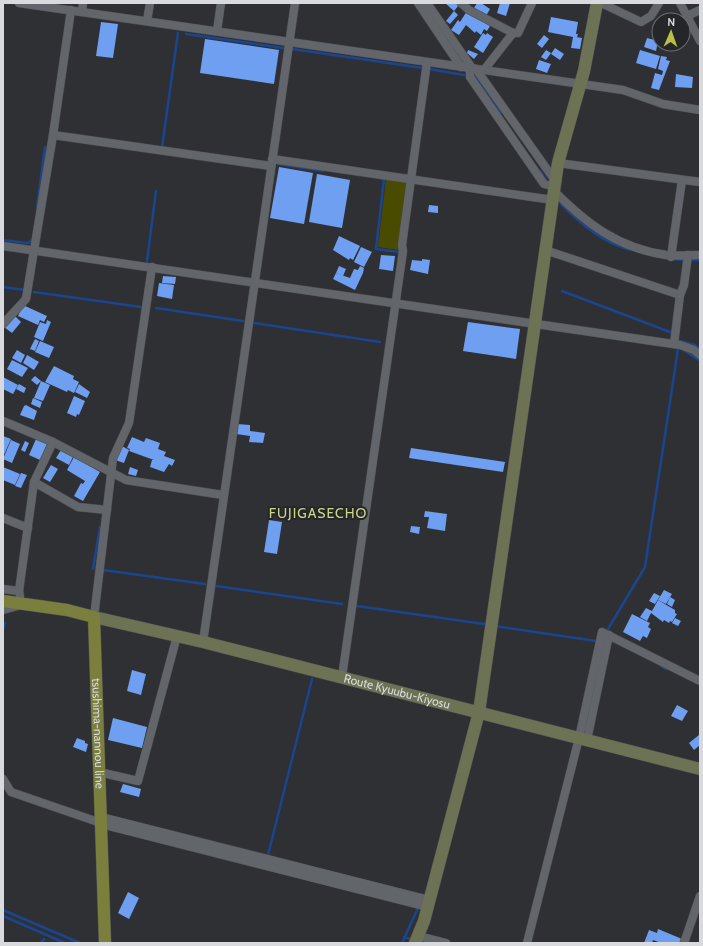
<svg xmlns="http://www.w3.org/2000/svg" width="703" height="946" font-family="Cabin,sans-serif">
<rect width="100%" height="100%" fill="#2e3034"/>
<!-- green -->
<path fill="#494c00" d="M386,179L405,181L408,184L399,250L378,247Z"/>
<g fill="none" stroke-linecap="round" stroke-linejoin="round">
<!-- stream -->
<g stroke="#1b458e" stroke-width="2.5">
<path d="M186,34L283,48"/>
<path d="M292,49L423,68"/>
<path d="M429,69L464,75"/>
<path d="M475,75L500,113"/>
<path d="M162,147L178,33"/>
<path d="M278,164L323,171"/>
<path d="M540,171L546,180"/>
<path d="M382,179H384L376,249L399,252V254"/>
<path d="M561,204C581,224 603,243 631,250"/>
<path d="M37,207L45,147"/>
<path d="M3,240L28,243L33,239"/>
<path d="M663,258L683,260"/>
<path d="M693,260H700"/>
<path d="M147,261L156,191"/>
<path d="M3,287L25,290"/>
<path d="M562,291L670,332"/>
<path d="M34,292L141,307"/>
<path d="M156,308L243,321"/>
<path d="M254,323L380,342"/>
<path d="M680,341L695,345L700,349"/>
<path d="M685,351L700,361"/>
<path d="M93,569L100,527"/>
<path d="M103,570L205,584"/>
<path d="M216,586L342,604"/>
<path d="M357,606L484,624"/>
<path d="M495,626L596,641"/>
<path d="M3,629L5,623"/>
<path d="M608,629L645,567L678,349"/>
<path d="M661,666L666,669"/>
<path d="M268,855L312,679"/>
<path d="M3,910L80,943"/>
<path d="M3,916L65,943"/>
<path d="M404,937L410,939"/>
<path d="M422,942L427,943"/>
<path d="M41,943L44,939"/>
<path d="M402,943L418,908"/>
</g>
</g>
<!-- building -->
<g fill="#6f9ff0">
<path d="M445,3H456L459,5L454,11Z"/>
<path d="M477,3H481L490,9L486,16L474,8Z"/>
<path d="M500,3H510L506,16L497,13Z"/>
<path d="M454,11L458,15L450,24L446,21Z"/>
<path d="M467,11L490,26L487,31L484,29L481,35L476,31L475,33L466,25L459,35L451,30L458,20L460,22Z"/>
<path d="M551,17L578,22L576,34H578L577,37H576L582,38L580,49L571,48L573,37L548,32Z"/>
<path d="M101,22L118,24L113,58L96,56Z"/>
<path d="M483,33L486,35L487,33L493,37L483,53L474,47Z"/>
<path d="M544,35L549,39L542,48L537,44Z"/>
<path d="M647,38L658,41L656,51L644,47Z"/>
<path d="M205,39L279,50L274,84L200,73Z"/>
<path d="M555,48L564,54L560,60L551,54Z"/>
<path d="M468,50L478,54L474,59L467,53Z"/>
<path d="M546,50L551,53L546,60L541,57Z"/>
<path d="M640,50L660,56L656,69L636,63Z"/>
<path d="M661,56L667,57L666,60L670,61L659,90L651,88L655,73L662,75L663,71L658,69Z"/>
<path d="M539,60L551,64L547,73L536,69Z"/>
<path d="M676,74L693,77L692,88L675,87Z"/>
<path d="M279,167L313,173L304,224L270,218Z"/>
<path d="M317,174L350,180L342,228L309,222Z"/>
<path d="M429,205L438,206V213L428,212Z"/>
<path d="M339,236L360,246L353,260L350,258L349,260L333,250Z"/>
<path d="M361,247L372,252L364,267L354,262Z"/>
<path d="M381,255L395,256L393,271L379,269Z"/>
<path d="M422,259L430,260L428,274L410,270L412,260L422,261Z"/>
<path d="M339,266L346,269L343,276L336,273Z"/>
<path d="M360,266L364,268L363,273L355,290L333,279L336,273L350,278L354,269L358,270Z"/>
<path d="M163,276L176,277L175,284L162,283Z"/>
<path d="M159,283L174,285L172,299L157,296Z"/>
<path d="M23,305L47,316L44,322L40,320L38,325L18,316Z"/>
<path d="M14,315L21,322L12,333L4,327Z"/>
<path d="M47,320L51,322L43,341L34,337L40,322L46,324Z"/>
<path d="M468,322L520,329L516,359L463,351Z"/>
<path d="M35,339L39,341L35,351L30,349Z"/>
<path d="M40,341L54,347L49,358L35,352Z"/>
<path d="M17,350L25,355L21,363L12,358Z"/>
<path d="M27,355L39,362L34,370L23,363Z"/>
<path d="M12,360L28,368L22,377L7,369Z"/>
<path d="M54,366L74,376L73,379L79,382L74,393L68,390L67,392L45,382Z"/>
<path d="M35,376L41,381L37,385L31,380Z"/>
<path d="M3,377L18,385L13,394L3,389Z"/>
<path d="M41,381L50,385L43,401L34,398Z"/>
<path d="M19,384L26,388L24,393L16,389Z"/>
<path d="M79,384L90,392L87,398L75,392Z"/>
<path d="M74,396L85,401L79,415L77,414L76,417L67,413Z"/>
<path d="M33,398L42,402L40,408L31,404Z"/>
<path d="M26,405L37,411L34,420L20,415L24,406Z"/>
<path d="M237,424L250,425V431L265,433L263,443L249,442L250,436L236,434Z"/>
<path d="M3,436L11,439L3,457Z"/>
<path d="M132,437L144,442L146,438L160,443L158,449L166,452L164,456L175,460L172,466L169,464L164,472L150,467L152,460H154L129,451L130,449L127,448Z"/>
<path d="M36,439L47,444L40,460L29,455Z"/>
<path d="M11,440L20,444L12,463L3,459Z"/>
<path d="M25,441L29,443L25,452L21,450Z"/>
<path d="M122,446L129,450L124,463L115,460Z"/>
<path d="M411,448L505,462L503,472L409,458Z"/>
<path d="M61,450L73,457L69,465L56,458Z"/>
<path d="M74,457L100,472L83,501L74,496L81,483L83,484L85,481L67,470Z"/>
<path d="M51,465L58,469L50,482L43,478Z"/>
<path d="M3,467L20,474L15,485L3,480Z"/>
<path d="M130,467L138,470L136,476L128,474Z"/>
<path d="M21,473L27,475L21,488L15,486Z"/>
<path d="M425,511L447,514L445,531L427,528L429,517H424Z"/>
<path d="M269,520L282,522L277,554L264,552Z"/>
<path d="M411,526L420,527L419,534L410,532Z"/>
<path d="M664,590L672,594L666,604L658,600Z"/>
<path d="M654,593L660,596L655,604L649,601Z"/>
<path d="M670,597L675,600L672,607L667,604Z"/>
<path d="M658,600L675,610V613L677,614L672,622L670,621L669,623L664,620L663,622L651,613L647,621L640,617L646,608L652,611Z"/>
<path d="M632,614L650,623L648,627L651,629L647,638L643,636L640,641L623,632Z"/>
<path d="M675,618L681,621L678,626L672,623Z"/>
<path d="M132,670L146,674L141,695L127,691Z"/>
<path d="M677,705L688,711L682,721L671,716Z"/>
<path d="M113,718L147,727L142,748L108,740Z"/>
<path d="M699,735L700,745L694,750L689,743Z"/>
<path d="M77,738L85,741V743L88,744L86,752L73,747Z"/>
<path d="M123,784L141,789L139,797L120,792Z"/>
<path d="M128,892L139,898L129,919L118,913Z"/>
<path d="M658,929L682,939L680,943H661L653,940L652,943H644L649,930L657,933Z"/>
</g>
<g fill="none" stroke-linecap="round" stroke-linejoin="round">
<defs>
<g id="street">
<path d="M19,3L623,90L663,104L700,110"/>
<path d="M418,3L461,67"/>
<path d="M427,3L472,68"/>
<path d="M461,3L469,10L513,33H518L532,3"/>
<path d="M601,3L641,22L651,16L659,3"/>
<path d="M680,3L700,41"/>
<path d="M82,12L83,3"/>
<path d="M687,16L700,10"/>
<path d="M147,21L150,3"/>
<path d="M217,31L221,3"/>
<path d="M470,68V77L544,184L555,187"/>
<path d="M476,69L556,182"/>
<path d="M484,70L513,33"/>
<path d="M53,135L271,166"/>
<path d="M272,159L553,200"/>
<path d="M558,163L700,182"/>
<path d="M554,191C587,224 618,248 666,255C677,256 689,255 700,255"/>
<path d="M3,246L680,345L694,350L700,355"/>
<path d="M545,250L680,295L674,344"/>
<path d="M671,257L682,180"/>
<path d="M680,295L684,285L688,255"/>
<path d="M3,324L26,299L53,135L71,10"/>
<path d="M3,421L53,442L126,480L223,495"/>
<path d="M34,482L78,507L107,510"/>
<path d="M3,518L28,528"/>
<path d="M3,589L19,591L20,596"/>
<path d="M19,591L34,482L53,442"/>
<path d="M3,610L21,605"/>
<path d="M94,617L113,458L129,423L152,267"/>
<path d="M203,642L295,3"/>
<path d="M342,677L403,251L402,245L427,62"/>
<path d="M587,740L609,635"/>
<path d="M99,772L138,781L177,636"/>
<path d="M3,779L11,792L101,823"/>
<path d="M101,817L429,900"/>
<path d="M101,824L428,907"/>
<path d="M418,936L446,943"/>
<path d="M527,943L579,738L602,632L700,681"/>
<path d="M684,943L700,896"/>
</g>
<g id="secondary">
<path id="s1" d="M94,617L203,642L700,769"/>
<path d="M415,943L424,921L479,712L558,163L584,71L597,3"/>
</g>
<g id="primary">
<path id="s2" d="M3,601L67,610L94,617L105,943"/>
</g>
</defs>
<!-- street casing -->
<use href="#street" stroke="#4d4e52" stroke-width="9"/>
<!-- secondary casing -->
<use href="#secondary" stroke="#4d4e52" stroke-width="13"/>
<!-- primary casing -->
<use href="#primary" stroke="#4d4e52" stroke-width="13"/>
<!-- street -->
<use href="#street" stroke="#62656a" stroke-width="8"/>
<!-- secondary -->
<use href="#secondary" stroke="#6e7254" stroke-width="12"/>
<!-- primary -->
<use href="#primary" stroke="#7b7f3e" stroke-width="12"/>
</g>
<g text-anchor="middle" stroke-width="4" stroke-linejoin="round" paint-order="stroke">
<!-- street labels -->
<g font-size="12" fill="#d9dadd" stroke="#24262a">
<text dy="4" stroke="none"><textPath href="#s1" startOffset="312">Route Kyuubu-Kiyosu</textPath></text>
<text dy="4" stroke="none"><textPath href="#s2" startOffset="209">tsushima-nannou line</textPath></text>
</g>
<!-- quarter labels -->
<g font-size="14" letter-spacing="1" fill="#cfd588" stroke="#24262a">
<text x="318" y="518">FUJIGASECHO</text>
</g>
</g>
<!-- border -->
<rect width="703" height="946" fill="none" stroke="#d9dadd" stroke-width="8"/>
<!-- north arrow -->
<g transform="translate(671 32) rotate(2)"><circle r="19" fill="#24262a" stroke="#6c6e72"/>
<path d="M0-3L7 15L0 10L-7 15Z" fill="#b9c046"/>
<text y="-6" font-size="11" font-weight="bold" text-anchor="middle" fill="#d9dadd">N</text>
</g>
</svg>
